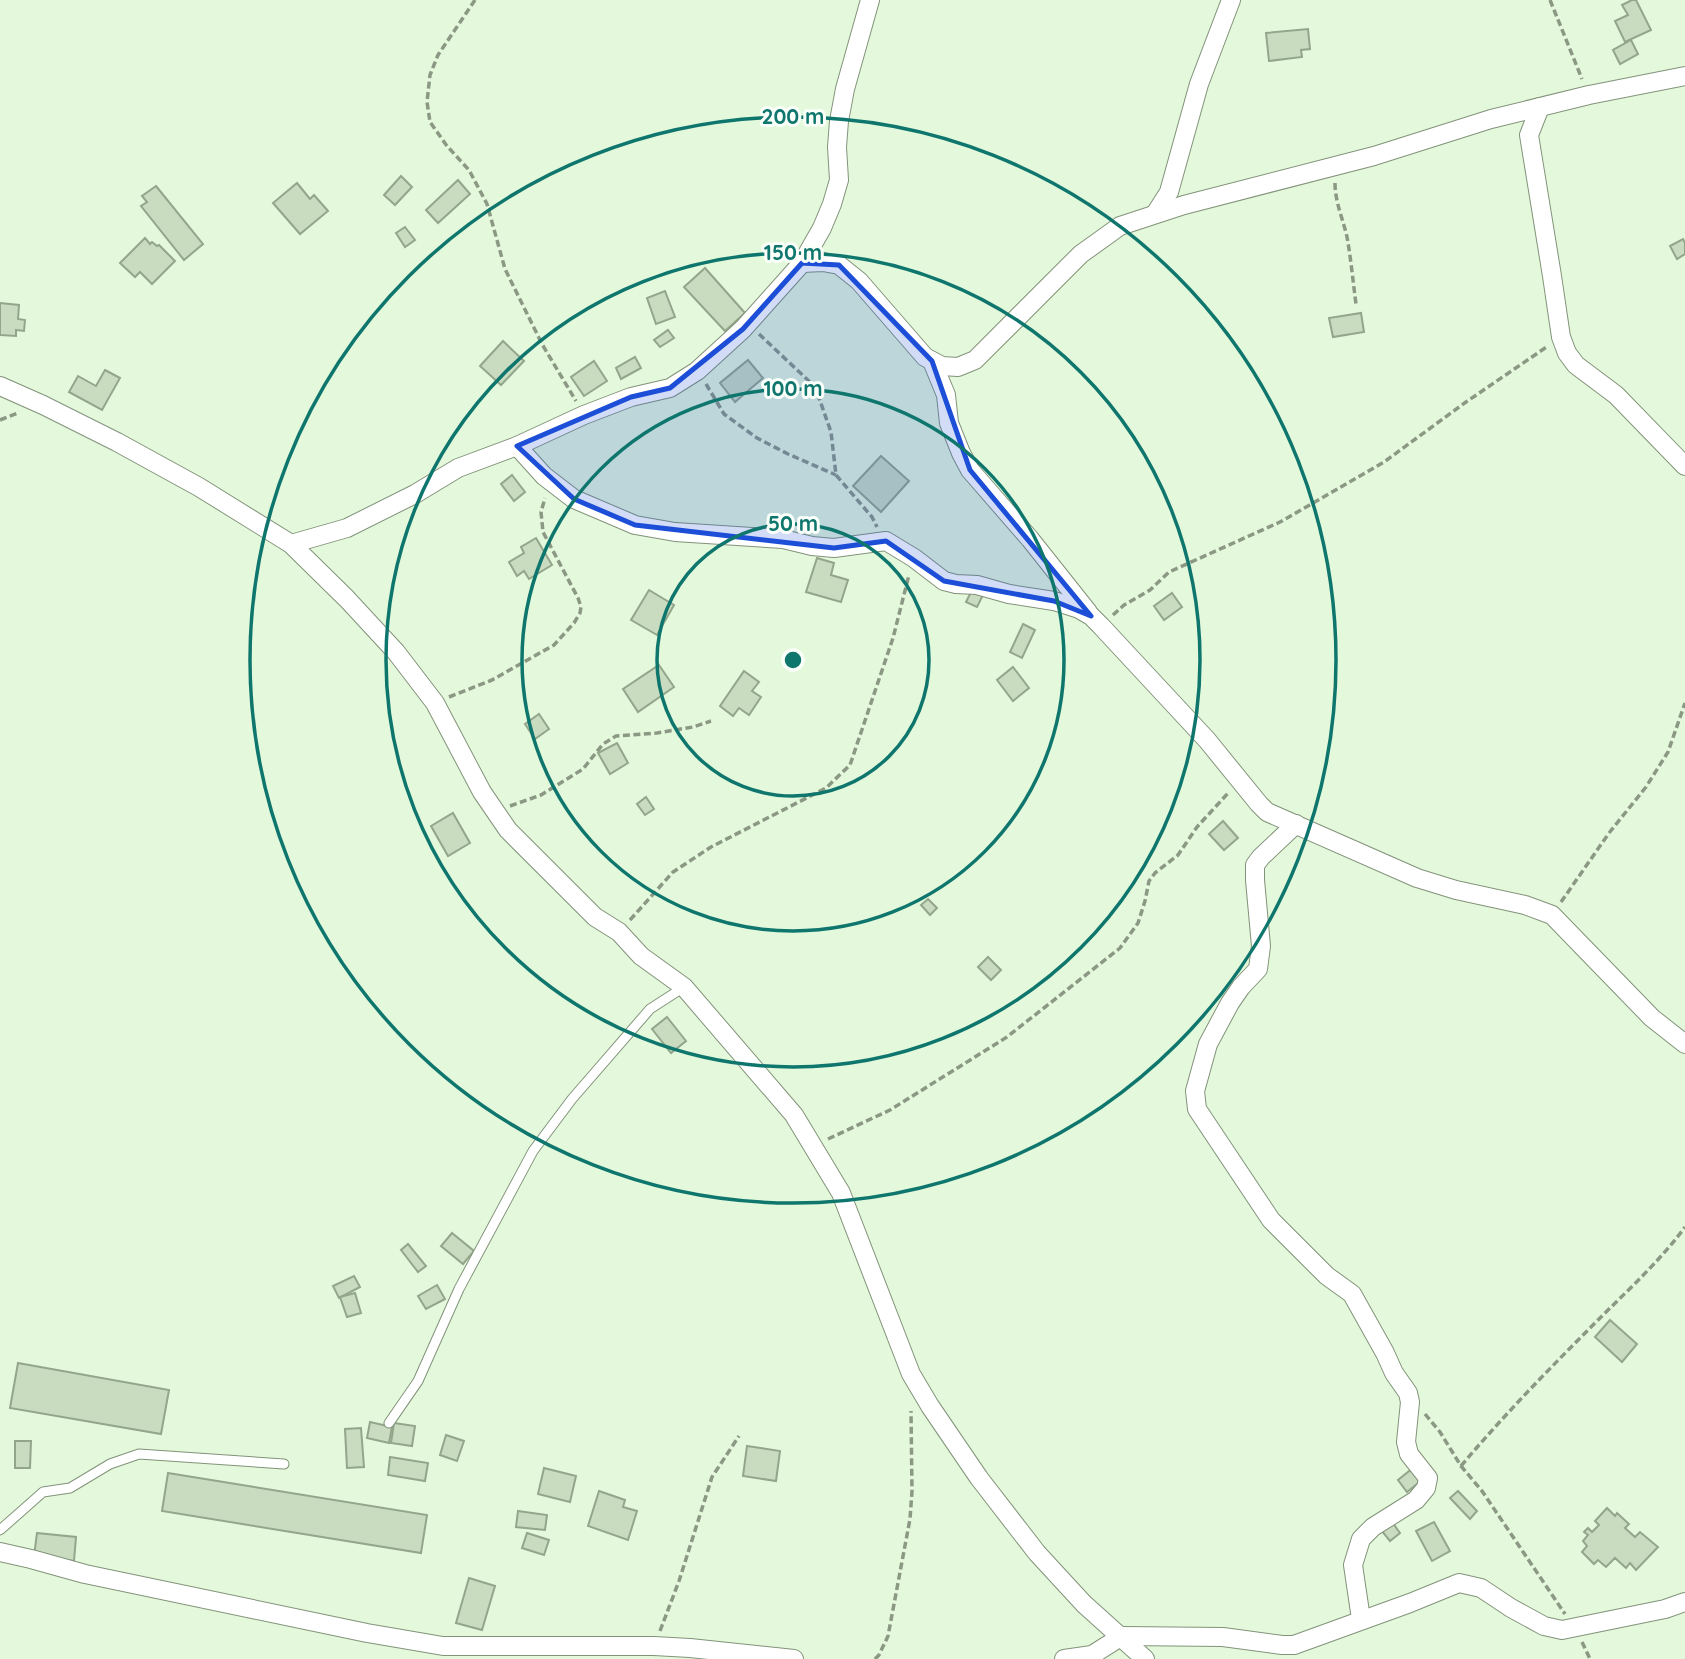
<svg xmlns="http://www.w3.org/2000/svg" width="1685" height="1659" font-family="Quicksand,sans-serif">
<rect width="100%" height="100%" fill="#e4f8db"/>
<!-- building -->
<g fill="#c9dcc0" stroke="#93a68b" stroke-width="2">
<path d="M1632,0H1636L1651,30L1625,42L1615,21L1628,15L1622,5Z"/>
<path d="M1308,29L1310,49L1301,50L1302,57L1269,61L1266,33Z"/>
<path d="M1631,40L1638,54L1620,64L1613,50Z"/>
<path d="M401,176L412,187L395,205L384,195Z"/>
<path d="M458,180L470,194L438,223L426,210Z"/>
<path d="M297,183L310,199L314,195L328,211L300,234L273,203Z"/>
<path d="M156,186L203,244L184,260L141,206L147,202L142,196Z"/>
<path d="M405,227L415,240L405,247L396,233Z"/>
<path d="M145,238L150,244L152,242L157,246L159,245L175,261L152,284L140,272L135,277L120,263Z"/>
<path d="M1683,239L1685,243V254L1677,259L1670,246Z"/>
<path d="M705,268L745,313L725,331L684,287Z"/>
<path d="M665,291L675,317L656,324L647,298Z"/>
<path d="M0,303L19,305L18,319L25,320L24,331L16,330V336L0,335Z"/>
<path d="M1361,313L1364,332L1333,337L1329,318Z"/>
<path d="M668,330L674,338L660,347L654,340Z"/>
<path d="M503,341L524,361L501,385L480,366Z"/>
<path d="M635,357L641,368L621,379L616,368Z"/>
<path d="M748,360L763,378L735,402L720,383Z"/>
<path d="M594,361L607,381L584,396L571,377Z"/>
<path d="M105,370L120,378L102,410L69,392L78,376L96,386Z"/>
<path d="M881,456L909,481L881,512L853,486Z"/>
<path d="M512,475L525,492L514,501L501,484Z"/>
<path d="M536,538L552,565L529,579L524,571L517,576L509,562L524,553L521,547Z"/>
<path d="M817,558L834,563L831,575L848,580L841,602L806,592Z"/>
<path d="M649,590L674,605L657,635L631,620Z"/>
<path d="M972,590L983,595L977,607L966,602Z"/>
<path d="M1172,593L1182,607L1164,620L1154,606Z"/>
<path d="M1023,624L1035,630L1022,658L1010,652Z"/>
<path d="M659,665L674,687L638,712L623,689Z"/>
<path d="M1013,667L1029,688L1013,701L997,680Z"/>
<path d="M744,671L759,682L752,691L761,697L749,715L739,708L733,716L720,706Z"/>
<path d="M539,714L549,729L535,739L525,724Z"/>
<path d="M617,743L628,763L610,774L598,753Z"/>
<path d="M646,797L654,809L645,815L637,804Z"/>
<path d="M453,813L470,843L448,856L431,826Z"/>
<path d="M1223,821L1238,838L1224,850L1209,834Z"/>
<path d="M928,899L937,908L930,915L921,905Z"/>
<path d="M988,957L1001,970L991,980L978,967Z"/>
<path d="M667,1017L686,1041L671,1053L652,1029Z"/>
<path d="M452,1233L474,1251L463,1264L441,1246Z"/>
<path d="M408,1244L426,1266L418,1272L401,1250Z"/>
<path d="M354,1276L360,1287L339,1298L333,1286Z"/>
<path d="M437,1285L445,1299L426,1309L418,1296Z"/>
<path d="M355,1293L361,1313L347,1317L340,1297Z"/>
<path d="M1610,1320L1637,1344L1622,1362L1595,1337Z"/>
<path d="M18,1363L169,1390L161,1434L10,1408Z"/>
<path d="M370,1422L392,1427L389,1443L367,1438Z"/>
<path d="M394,1423L415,1426L412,1446L391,1443Z"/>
<path d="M361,1428L364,1467L347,1468L345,1429Z"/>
<path d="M446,1435L464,1441L457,1461L440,1455Z"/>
<path d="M15,1441H31L30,1468H15Z"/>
<path d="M747,1446L780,1451L776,1481L743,1476Z"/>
<path d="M390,1457L428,1463L425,1481L388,1475Z"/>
<path d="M544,1468L576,1476L570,1502L538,1494Z"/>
<path d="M1413,1468L1422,1480L1407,1492L1398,1480Z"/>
<path d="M168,1473L427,1515L421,1553L162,1511Z"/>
<path d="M599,1491L625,1500L623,1507L637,1511L628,1540L588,1526Z"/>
<path d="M1458,1491L1477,1511L1470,1519L1450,1498Z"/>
<path d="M1607,1508L1615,1516L1617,1513L1629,1524L1625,1528L1635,1537L1640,1532L1658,1547L1636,1570L1630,1563L1626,1568L1615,1558L1606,1567L1598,1560L1594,1564L1582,1552L1587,1546L1583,1541L1588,1535L1584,1532L1588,1528L1592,1532L1599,1525L1595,1521Z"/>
<path d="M518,1511L547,1515L545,1530L516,1527Z"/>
<path d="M1392,1522L1400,1533L1390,1541L1381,1530Z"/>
<path d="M1434,1522L1450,1551L1432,1561L1416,1531Z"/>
<path d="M37,1533L76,1537L74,1561L34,1556Z"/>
<path d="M527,1533L549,1540L544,1555L522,1548Z"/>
<path d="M469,1578L495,1586L482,1630L456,1623Z"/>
</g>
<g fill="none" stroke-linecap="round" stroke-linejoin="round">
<defs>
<g id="lane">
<path d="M389,1423L418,1381L459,1289L533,1151L572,1099L650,1009L684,987"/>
<path d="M0,1530L43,1492L70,1488L110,1464L139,1454L284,1464"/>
</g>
<g id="street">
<path d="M1540,107L1529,135L1552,276L1561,337L1567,353L1576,365L1616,395L1685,466"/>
<path d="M1155,214L1169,192L1199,84L1231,0"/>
<path d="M802,263L823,262L839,265L859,281L925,357L942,366L958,367L975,360L1081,254L1120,226L1184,205L1374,156L1491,119L1589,95L1685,76"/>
<path d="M932,361L946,395L949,423L961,453L970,470L1030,539L1088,612"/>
<path d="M0,386L43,405L117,442L199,487L291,544L347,599L396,652L435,703L482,792L508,830L595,917L619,932L641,956L684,987L794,1115L841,1193L911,1374L930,1406L979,1478L1037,1553L1084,1604L1145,1659"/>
<path d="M517,446L544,476L574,499L635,525L675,532L783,539L812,546L834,548L886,541L914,558L944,581L956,584L977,585L1009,594L1054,601L1079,609L1091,616L1101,626L1207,740L1259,804L1267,812L1417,878L1456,890L1525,905L1552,915L1652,1018L1685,1044"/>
<path d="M291,544L347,528L415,494L458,468L517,446L584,415L631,397L670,388L697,371L743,329L802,263L822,228L832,204L839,180L837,147L839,121L845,89L870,0"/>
<path d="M1296,824L1261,857L1255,865V880L1261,946L1258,969L1241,987L1230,1003L1208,1044L1195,1091L1197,1109L1271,1220L1327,1276L1352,1294L1385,1353L1394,1373L1408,1393L1410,1402L1406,1442L1409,1454L1428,1478L1426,1488L1416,1500L1373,1527L1361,1539L1353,1565L1361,1619"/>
<path d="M0,1552L31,1559L85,1574L367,1633L443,1646H654L690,1648L794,1659"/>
<path d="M1064,1659L1092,1655L1122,1636L1223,1637L1282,1645H1294L1410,1603L1459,1583L1481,1588L1511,1608L1544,1626L1562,1630L1665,1609L1685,1602"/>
</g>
</defs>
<!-- lane casing -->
<use href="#lane" stroke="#82937a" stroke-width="11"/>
<!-- street casing -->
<use href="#street" stroke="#82937a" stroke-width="20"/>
<!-- path -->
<g stroke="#8b9884" stroke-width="3.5" stroke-dasharray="7 3.5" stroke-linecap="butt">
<path d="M475,0L438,55L430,75L427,102L430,122L447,146L469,170L487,204L505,269L542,344L576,401"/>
<path d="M1550,0L1582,79"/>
<path d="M1335,183C1335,202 1343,219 1347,237C1351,259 1353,282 1356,304"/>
<path d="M759,334L811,383L818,395L831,432L836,475L872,517L877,527"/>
<path d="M706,384L724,414L757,438L788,454L836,475"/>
<path d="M0,420L18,413"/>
<path d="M1113,615L1124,605L1150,590L1169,572L1280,522L1384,462L1466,402L1548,346"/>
<path d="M449,697L492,680L554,645L574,623L580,613L581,607L578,598L543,532L541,512L545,498"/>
<path d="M510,806L541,795L583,769L603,744L616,736L657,733L693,727L711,721"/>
<path d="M1561,902L1609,833L1646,787L1668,752L1685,703"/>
<path d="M630,920L673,872L711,847L826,788L850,765L893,638L909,575"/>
<path d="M828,1139L890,1110L1007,1037L1120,948L1138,923L1145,901L1149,881L1155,873L1178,855L1197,827L1229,792"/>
<path d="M1425,1414L1440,1432L1461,1466L1482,1491L1565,1614"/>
<path d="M1461,1466C1504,1415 1550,1368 1597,1321C1627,1291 1660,1261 1685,1227"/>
<path d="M660,1631L679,1581L712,1477L739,1436"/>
<path d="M1582,1642L1590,1659"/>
<path d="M875,1659L879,1655L888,1636L910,1519L912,1491L911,1411"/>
</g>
<!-- lane -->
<use href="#lane" stroke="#fff" stroke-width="9"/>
<!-- street -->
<use href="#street" stroke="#fff" stroke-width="18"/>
</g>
<!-- marked area -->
<path fill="#1d4ed8" fill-opacity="0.2" stroke="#1d4ed8" stroke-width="5" stroke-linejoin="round" d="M802,263L839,265L932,361L970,470L1091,616L1054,601L944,581L886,541L834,548L635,525L574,499L517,446L631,397L670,388L743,329Z"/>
<!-- distance rings -->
<g fill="none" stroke="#0f766e" stroke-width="3.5">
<circle cx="793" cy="660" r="136"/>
<circle cx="793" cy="660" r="271"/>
<circle cx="793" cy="660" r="407"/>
<circle cx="793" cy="660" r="543"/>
</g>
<circle cx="793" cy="660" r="10" fill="#0f766e" stroke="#fbfff9" stroke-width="3.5"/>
<g font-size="21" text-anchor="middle" font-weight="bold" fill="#0f766e" stroke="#fbfff9" stroke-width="6" stroke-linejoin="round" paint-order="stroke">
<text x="793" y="124">200 m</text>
<text x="793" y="260">150 m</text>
<text x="793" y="396">100 m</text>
<text x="793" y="531">50 m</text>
</g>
</svg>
